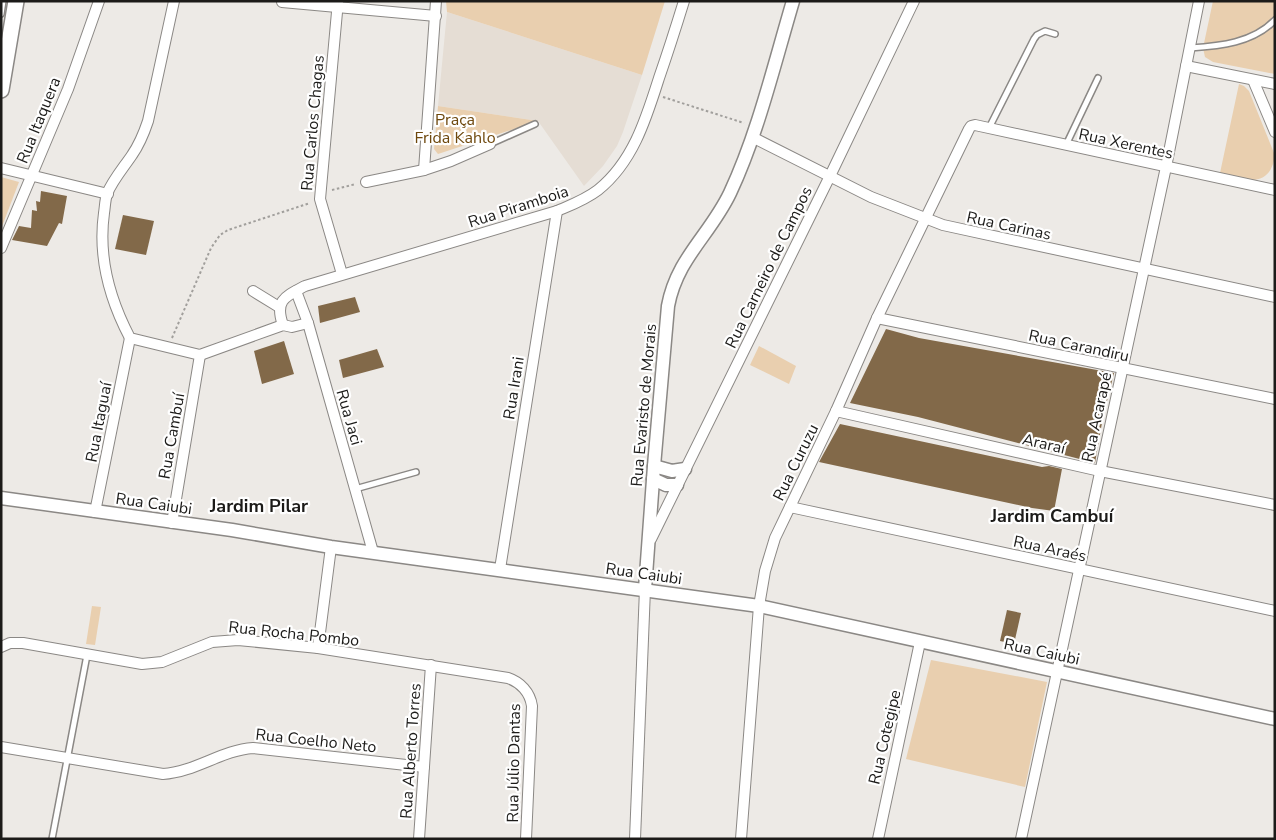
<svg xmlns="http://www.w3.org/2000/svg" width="1276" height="840" font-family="'Nunito Sans',sans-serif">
<rect width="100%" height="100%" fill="#edeae6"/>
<!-- built -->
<path fill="#e5ddd4" d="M447,12L642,75L623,132L617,146L603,166L584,186L538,121L438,106Z"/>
<!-- green -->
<g fill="#e9cfaf">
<path d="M446,1H665L642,75L447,12Z"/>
<path d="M1213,1H1275V74L1213,62L1205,57L1203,48Z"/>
<path d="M1239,84L1244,86L1249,91L1274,153C1275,160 1273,166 1269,172C1257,187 1236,177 1220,173Z"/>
<path d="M438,106L538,121L438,154L434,149Z"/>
<path d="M1,177L19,182L1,229Z"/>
<path d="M759,346L796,366L789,384L750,365Z"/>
<path d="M92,606L101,607L95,645L86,644Z"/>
<path d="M931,660L1047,682L1025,787L906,759Z"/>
</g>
<!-- building -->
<g fill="#826949">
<path d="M41,191L67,196L62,224L59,223L47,246L12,240L19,226L31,228L32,210L37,211L36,201L40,202Z"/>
<path d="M123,215L154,221L146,255L115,249Z"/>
<path d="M355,297L360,312L320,323L318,306Z"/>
<path d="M886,329L919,338L1114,373L1103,417L1095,463L918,417L850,403Z"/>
<path d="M284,341L294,374L262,384L254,351Z"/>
<path d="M377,349L384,367L343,378L339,360Z"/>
<path d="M840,424L1042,467L1049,466L1062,469L1054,511L1032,508L819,462Z"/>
<path d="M1007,610L1021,613L1014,644L1000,641Z"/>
</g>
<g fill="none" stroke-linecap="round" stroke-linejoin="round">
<defs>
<g id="service">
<path d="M1,14L3,1"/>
<path d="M1190,48C1220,46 1253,43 1275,20"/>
<path d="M989,128L1034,39L1037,35L1045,31L1055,34"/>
<path d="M490,144L535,124"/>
<path d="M1066,145L1098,78"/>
<path d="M355,489L416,472"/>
<path d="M52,839L87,655"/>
</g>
<g id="minor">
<path d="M174,1L148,121C144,133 139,145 132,155C124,167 112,181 107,194C105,200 105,207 104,213C98,256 110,300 130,338L200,355L283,325L292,327L308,323"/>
<path d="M338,1L320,199L342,274"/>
<path d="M282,2L436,16"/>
<path d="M1186,66L1275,84"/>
<path d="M1253,80L1275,132"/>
<path d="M752,137L871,197L943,225L1275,297"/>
<path d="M1,168L108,194"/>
<path d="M424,170L436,1"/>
<path d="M366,182L424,170L451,161L490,144"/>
<path d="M1,248L68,89L99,1"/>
<path d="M253,291L279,307"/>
<path d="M296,291L308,323L373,552"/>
<path d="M877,318L1275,399"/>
<path d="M283,325C274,300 286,296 305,286L557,211C571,205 585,200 598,190C633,162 646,119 659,78C668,52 676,27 684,1"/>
<path d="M836,411L1100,471L1275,505"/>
<path d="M790,507L1275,611"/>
<path d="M95,512L130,338"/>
<path d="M172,523L200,355"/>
<path d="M651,539L830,176L914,1"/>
<path d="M500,569L557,211"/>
<path d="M1,647L10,643H23L142,664L162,662L212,642L238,640L318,648L508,678C520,682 530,692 532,706L526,839"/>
<path d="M318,648L331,547"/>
<path d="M1,747L163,774C195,772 222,750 253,748L424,767"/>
<path d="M419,839L431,665"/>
<path d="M635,839L645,589"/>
<path d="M741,839L759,606L765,571L775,538L836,411L877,318L969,129L971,126L975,125L1275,190"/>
<path d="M878,839L920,642"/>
<path d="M1021,839L1166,167L1199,1"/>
</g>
<g id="tertiary">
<path d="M654,466L672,471L685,469"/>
<path d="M653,479L666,485H677"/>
<path d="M1,498L232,530L331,547L759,606L1275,719"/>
<path d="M645,589L654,466L668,306C677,258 710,235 730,193C758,133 774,65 793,1"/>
</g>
<path id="primary" d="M1,90L16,1"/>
</defs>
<!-- service casing -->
<use href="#service" stroke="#8b8885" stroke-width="8"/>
<!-- minor casing -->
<use href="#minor" stroke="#8b8885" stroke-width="12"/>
<!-- tertiary casing -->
<use href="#tertiary" stroke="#8b8885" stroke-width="15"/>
<!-- primary casing -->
<use href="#primary" stroke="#8b8885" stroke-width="18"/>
<!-- path -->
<g stroke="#a19f9c" stroke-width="2" stroke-dasharray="2.5 2.5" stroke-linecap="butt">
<path d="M663,97L744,123"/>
<path d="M332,190L356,184"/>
<path d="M172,338L211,248L220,235L228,230L310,203"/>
</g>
<!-- service -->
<use href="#service" stroke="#fff" stroke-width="5"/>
<!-- minor -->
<use href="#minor" stroke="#fff" stroke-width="10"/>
<!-- tertiary -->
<use href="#tertiary" stroke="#fff" stroke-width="12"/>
<!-- primary -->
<use href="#primary" stroke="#fff" stroke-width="15"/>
</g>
<g text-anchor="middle" stroke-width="4.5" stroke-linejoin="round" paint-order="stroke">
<!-- park labels -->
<g font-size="16" fill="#6e480d" stroke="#fff">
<text x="455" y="125">Praça<tspan x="455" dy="18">Frida Kahlo</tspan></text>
</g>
<!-- street labels -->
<g font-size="16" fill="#1c1b19" stroke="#fff">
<text transform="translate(38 120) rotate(-68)" y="6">Rua Itaquera</text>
<text transform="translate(312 123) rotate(-85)" y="6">Rua Carlos Chagas</text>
<text transform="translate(1126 143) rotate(12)" y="6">Rua Xerentes</text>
<text transform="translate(518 206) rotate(-18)" y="6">Rua Piramboia</text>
<text transform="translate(1009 225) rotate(12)" y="6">Rua Carinas</text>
<text transform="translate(768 267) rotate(-64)" y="6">Rua Carneiro de Campos</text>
<text transform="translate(1079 345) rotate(12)" y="6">Rua Carandiru</text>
<text transform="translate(513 388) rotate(-81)" y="6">Rua Irani</text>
<text transform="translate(643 405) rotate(-85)" y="6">Rua Evaristo de Morais</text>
<text transform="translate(350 417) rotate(74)" y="6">Rua Jaci</text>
<text transform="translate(1096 417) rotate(-78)" y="6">Rua Acarapé</text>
<text transform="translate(98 422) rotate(-79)" y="6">Rua Itaguaí</text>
<text transform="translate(171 436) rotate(-80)" y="6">Rua Cambuí</text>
<text transform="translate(1044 443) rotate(13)" y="6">Araraí</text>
<text transform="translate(795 462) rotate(-64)" y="6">Rua Curuzu</text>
<text transform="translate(154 503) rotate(8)" y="6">Rua Caiubi</text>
<text transform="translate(1050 548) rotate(12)" y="6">Rua Araés</text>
<text transform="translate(644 573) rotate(8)" y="6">Rua Caiubi</text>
<text transform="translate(294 633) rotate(6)" y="6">Rua Rocha Pombo</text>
<text transform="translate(1042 651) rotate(12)" y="6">Rua Caiubi</text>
<text transform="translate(884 737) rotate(-77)" y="6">Rua Cotegipe</text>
<text transform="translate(316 740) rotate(6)" y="6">Rua Coelho Neto</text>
<text transform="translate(410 751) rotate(-86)" y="6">Rua Alberto Torres</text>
<text transform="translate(513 763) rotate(-89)" y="6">Rua Júlio Dantas</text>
</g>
<!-- neighbourhood labels -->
<g font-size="18" font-weight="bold" fill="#1c1b19" stroke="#fff">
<text x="259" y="512">Jardim Pilar</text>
<text x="1052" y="522">Jardim Cambuí</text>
</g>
</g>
<!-- border -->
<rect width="1276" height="840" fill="none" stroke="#1c1b19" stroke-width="5"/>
</svg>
